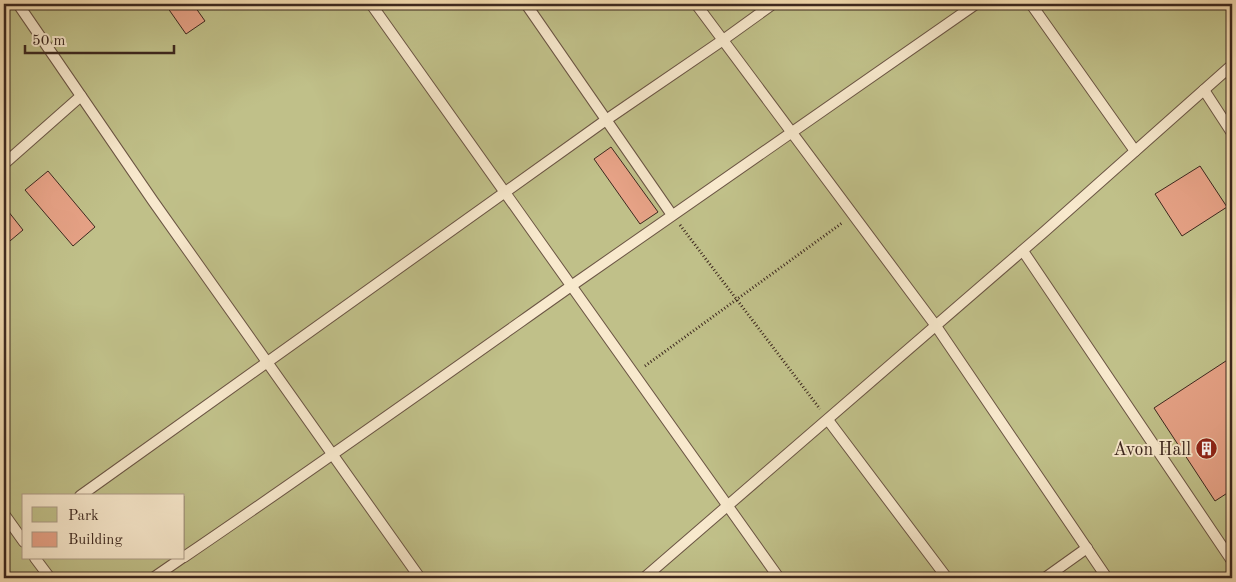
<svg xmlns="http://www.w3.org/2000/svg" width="1236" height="582" font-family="'Old Standard TT',serif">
<rect width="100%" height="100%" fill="#f5ddb2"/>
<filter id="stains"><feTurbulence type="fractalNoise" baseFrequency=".004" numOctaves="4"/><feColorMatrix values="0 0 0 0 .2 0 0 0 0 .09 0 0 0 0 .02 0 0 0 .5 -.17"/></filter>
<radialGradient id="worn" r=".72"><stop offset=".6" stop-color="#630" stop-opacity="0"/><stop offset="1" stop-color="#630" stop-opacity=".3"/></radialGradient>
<!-- green -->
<path fill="#c0c089" stroke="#7e7454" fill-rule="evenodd" d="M4,4H1232V578H4ZM24,496H184V558H24Z"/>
<!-- building -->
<g fill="#e6a286" stroke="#3d281f">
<path d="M165,4H193L205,21L186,34Z"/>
<path d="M611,147L658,212L640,224L594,159Z"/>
<path d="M1200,166L1227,207L1182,236L1155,194Z"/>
<path d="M48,171L95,227L73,246L25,190Z"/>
<path d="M4,206L23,230L4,246Z"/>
<path d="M1232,357V490L1215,501L1154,408Z"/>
</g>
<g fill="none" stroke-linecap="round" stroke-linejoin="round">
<defs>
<g id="lane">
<path d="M18,4L153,201L420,578"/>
<path d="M371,4L779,578"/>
<path d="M526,4L672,215"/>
<path d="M696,4L936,326L1107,578"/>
<path d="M1031,4L1135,151"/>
<path d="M1204,90L1232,133"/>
<path d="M4,164L81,96"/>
<path d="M1023,251L1232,561"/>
<path d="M828,420L947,578"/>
<path d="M80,496L606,120L723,40L773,4"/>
<path d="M4,514L24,542"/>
<path d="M184,557C315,468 444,376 574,284C707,190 842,98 976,4"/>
<path d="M35,558L50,578"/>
<path d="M153,578L182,558"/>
<path d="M644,578L1044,232L1232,65"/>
<path d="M1045,578L1087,548"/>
</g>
</defs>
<!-- lane casing -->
<use href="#lane" stroke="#6b5544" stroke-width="12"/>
<!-- path -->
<g stroke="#3d281f" stroke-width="3" stroke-dasharray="1 2.5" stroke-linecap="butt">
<path d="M680,225L820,409"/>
<path d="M645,366L842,223"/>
</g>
<!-- lane -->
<use href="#lane" stroke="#f8e9cd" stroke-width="10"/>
</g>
<!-- icons -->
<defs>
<symbol id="building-disc" viewBox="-11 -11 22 22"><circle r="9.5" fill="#8f2418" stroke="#f8e9cd"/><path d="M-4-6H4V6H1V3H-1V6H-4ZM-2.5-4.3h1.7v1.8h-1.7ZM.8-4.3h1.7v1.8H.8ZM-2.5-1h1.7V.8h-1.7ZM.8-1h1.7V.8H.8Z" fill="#fff"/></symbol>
</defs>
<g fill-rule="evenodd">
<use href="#building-disc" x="1194" y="436" width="25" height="25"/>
</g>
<g text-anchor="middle" stroke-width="4" stroke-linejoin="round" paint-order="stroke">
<!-- poi labels -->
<g font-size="18" fill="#3d281f" stroke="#f8e9cd" text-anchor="end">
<text x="1191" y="455">Avon Hall</text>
</g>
</g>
<!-- margin -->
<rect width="1236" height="582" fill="none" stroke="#f5ddb2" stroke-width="20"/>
<rect x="5" y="5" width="1226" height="572" fill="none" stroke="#3d281f" stroke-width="2.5"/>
<rect x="10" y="10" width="1216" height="562" fill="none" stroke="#3d281f"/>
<!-- legend -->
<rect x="22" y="494" width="162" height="65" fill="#f8e9cd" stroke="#ad9c87"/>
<rect x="32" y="507" width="25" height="15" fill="#c0c089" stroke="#ad9c87"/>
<text x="68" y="520" font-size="15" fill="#3d281f">Park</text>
<rect x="32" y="532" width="25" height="15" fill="#e6a286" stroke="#ad9c87"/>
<text x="68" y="544" font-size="15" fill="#3d281f">Building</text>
<!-- scale -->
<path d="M25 45v8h149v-8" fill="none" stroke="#3d281f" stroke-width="2.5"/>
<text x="32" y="45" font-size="15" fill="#3d281f" stroke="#f8e9cd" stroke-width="4" paint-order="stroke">50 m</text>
<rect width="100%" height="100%" filter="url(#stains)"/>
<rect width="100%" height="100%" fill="url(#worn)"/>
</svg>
